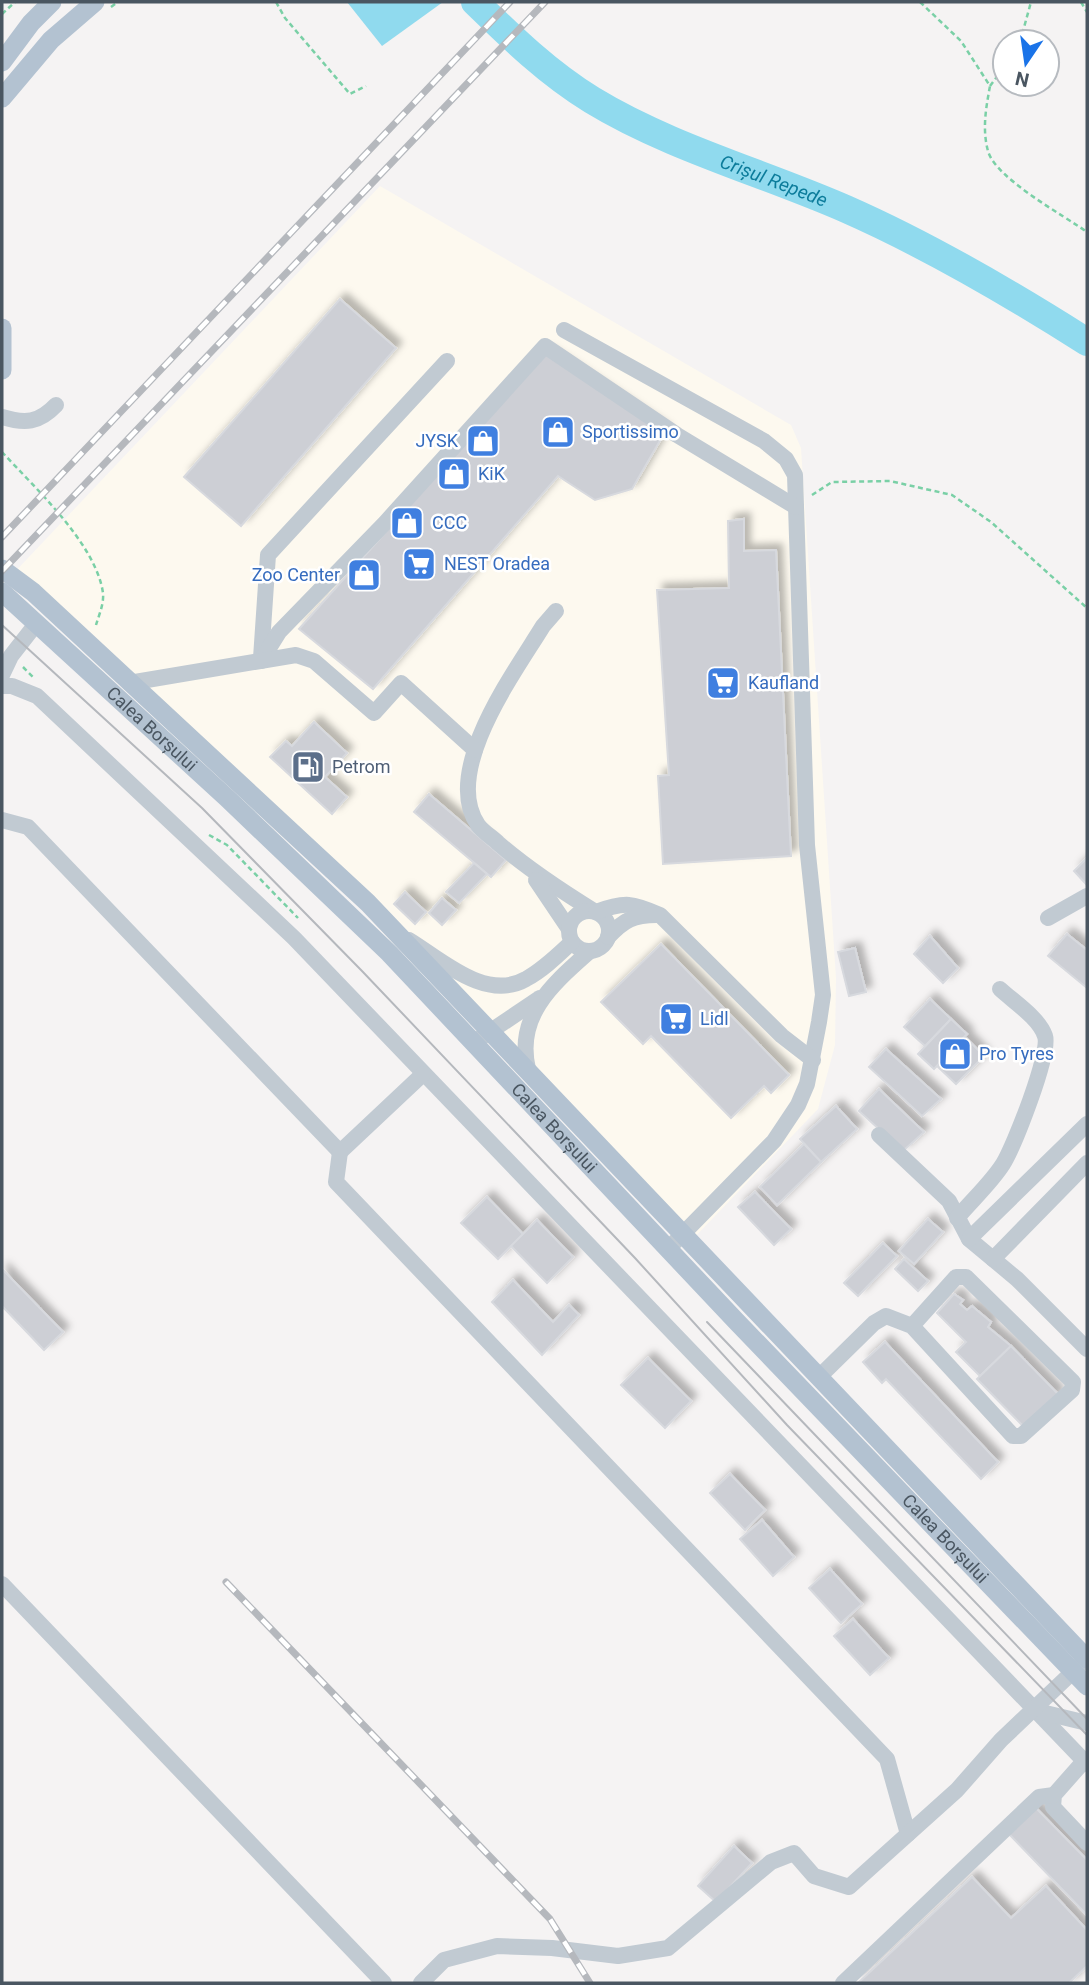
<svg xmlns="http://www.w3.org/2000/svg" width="1089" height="1985" font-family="Roboto,sans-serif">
<defs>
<filter id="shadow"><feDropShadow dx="6" dy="-6" stdDeviation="3.5" flood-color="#0004"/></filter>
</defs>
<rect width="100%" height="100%" fill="#f5f3f3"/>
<!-- commercial -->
<path fill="#fdf9ef" d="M380,186L791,425L801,448L836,978L835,1045L818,1109L690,1242L368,903L10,577Z"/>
<!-- water -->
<path fill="#90daee" d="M347,2H443L382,46Z"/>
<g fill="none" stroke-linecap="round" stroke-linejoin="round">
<!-- river -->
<path stroke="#90daee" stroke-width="28" id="s1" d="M475,2C512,38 548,73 592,100C669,147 764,173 846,209C930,246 1010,293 1087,342"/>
</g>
<!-- building -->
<g fill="#cdcfd5" stroke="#d7d9de" stroke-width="2" filter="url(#shadow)">
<path d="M340,299L396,348L241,526L184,477Z"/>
<path d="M546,353L665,432L632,489L595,500L558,476L373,689L299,629Z"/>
<path d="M744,519V551L776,550L791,856L663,864L658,776L669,775L657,590L729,588L728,521Z"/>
<path d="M314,722L347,753L325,777L347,797L332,814L270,757L286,741L292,746Z"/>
<path d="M429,794L506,860L491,877L414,812Z"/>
<path d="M1087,858V883L1086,884L1074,871Z"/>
<path d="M474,863L487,874L459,903L446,892Z"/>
<path d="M405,892L426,912L415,924L394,904Z"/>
<path d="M442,898L456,910L442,925L429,913Z"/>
<path d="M1067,934L1087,950V988L1048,956Z"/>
<path d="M930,936L958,968L943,983L914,954Z"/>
<path d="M661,944L789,1075L771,1093L764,1086L731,1118L651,1036L643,1044L601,1002Z"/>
<path d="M855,948L866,992L849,996L838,952Z"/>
<path d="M930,999L951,1019L925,1046L904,1027Z"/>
<path d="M951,1019L967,1034L934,1069L918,1054Z"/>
<path d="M965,1037L984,1056L956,1084L937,1066Z"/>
<path d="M886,1049L941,1099L922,1116L869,1067Z"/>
<path d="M879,1089L924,1132L903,1151L859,1111Z"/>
<path d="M836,1106L857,1129L821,1162L800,1139Z"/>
<path d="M804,1144L821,1162L777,1205L760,1187Z"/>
<path d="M755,1192L791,1229L774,1245L738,1207Z"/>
<path d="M487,1197L523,1234L498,1259L461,1223Z"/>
<path d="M928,1219L943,1232L914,1264L899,1251Z"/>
<path d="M537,1220L573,1257L547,1283L511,1246Z"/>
<path d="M883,1243L897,1256L858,1296L844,1283Z"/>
<path d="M904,1259L928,1281L918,1291L895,1269Z"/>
<path d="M2,1269L63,1332L44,1350L2,1306Z"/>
<path d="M513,1280L553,1322L569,1305L579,1315L542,1355L492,1302Z"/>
<path d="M954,1294L963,1300L960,1304L967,1310L972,1306L991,1322L988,1327L1011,1346L980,1376L956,1352L966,1342L937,1313Z"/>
<path d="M885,1342L998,1462L981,1479L886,1379L882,1383L863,1362Z"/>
<path d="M1011,1346L1058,1394L1024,1427L977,1379Z"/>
<path d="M648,1358L691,1401L665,1428L621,1385Z"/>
<path d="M730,1474L765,1510L745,1530L710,1493Z"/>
<path d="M762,1520L794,1557L773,1576L740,1539Z"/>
<path d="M830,1569L862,1604L841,1623L809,1588Z"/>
<path d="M853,1619L889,1658L870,1675L834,1636Z"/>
<path d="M1034,1806L1087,1860V1915L1007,1832Z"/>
<path d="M734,1846L752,1863L716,1902L698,1886Z"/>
<path d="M972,1877L1011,1918L1046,1886L1087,1930V1966L1069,1983H858Z"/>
</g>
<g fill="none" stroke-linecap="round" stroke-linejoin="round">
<!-- path -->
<g stroke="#7ad0a6" stroke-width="2.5" stroke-dasharray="5 3.5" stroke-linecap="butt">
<path d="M276,2L285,18L350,94L366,86"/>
<path d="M920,2L961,41L990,86C986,108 982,129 988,151C995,178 1063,215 1087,232"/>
<path d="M1081,2L1087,12"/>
<path d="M111,7L118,2"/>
<path d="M2,14L15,2"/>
<path d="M1020,42L1031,2"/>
<path d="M990,86L1005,66"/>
<path d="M2,452C35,488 96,544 103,593C104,604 99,615 96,625"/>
<path d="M812,495L832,482L890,481L952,495L991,522L1087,608"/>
<path d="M23,667L33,677"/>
<path d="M209,835L227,845L298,918"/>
</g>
<!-- minor -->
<g stroke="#c1cad2" stroke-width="16">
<path d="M564,330L764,441L786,459L795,475L807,845L823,995L819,1022L807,1084L798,1105L774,1141L668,1249"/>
<path d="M2,417C25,424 39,423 56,405"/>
<path d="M556,611L543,626C515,672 441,771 478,825C483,832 492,837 498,843C528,869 560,890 594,911"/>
<path d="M261,658L268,555L447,361"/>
<path d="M261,661L279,632L385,523L545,346L677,435L796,507"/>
<path d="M2,675L11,656L36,624"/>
<path d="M129,683L296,655L314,661L374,713L401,683L475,750"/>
<path d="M2,686H12L37,696L294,938L1087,1764"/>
<path d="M2,820L28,827L340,1152L423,1074"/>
<path d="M536,880L569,929"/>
<circle cx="589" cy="931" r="20"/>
<path d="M596,912C625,901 633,903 660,915L782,1036L813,1060"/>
<path d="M1048,918L1087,896"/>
<path d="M608,937C624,920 633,915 657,915"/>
<path d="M409,940C442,960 486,1002 526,979C543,970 558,955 572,942"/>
<path d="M473,1043L540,998"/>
<path d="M528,1069C515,1015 554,983 590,951"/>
<path d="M879,1135L949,1201L969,1239L1017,1279L1087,1349"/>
<path d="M340,1152L336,1182L887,1759L908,1834"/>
<path d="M957,1218C972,1200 991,1183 1003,1164C1014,1146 1051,1053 1045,1036C1039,1018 1014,1002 1000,989"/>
<path d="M969,1239L1087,1124"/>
<path d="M993,1259L1087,1163"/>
<path d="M819,1377L874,1323L886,1316L912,1326L1013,1436H1021L1072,1390L1073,1382L966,1277H956L912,1326"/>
<path d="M2,1584L384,1983"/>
<path d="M1033,1710L1087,1723"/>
<path d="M1084,1761L1054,1795L1053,1807L1087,1843"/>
<path d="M421,1983L444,1960L497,1946L552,1948L618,1956L668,1948L771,1862L794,1853L814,1876L849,1887L957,1790L1001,1740L1080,1665"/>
<path d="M843,1983L1039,1797L1054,1795"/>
</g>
<!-- major -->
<g stroke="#b3c2d1" stroke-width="19">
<path d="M2,62L31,23L52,2"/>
<path d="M2,98L51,40L95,2"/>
<path d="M2,328V370"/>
<path d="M2,569L33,592L368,903L1087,1659"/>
<path id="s2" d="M2,592L227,798L389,953L736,1321L1087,1686"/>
</g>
<!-- tram -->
<g stroke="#b5b8bd" stroke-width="2">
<path d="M2,625L202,808L362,971L635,1258L787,1425L1087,1735"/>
<path d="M707,1322L1087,1719"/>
</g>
<defs>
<g id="rail">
<path d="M2,537L510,2"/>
<path d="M2,571L545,2"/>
<path d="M226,1582L550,1919L590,1983"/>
</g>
</defs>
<!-- rail casing -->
<use href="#rail" stroke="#b5b8bd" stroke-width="7"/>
<!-- rail -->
<use href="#rail" stroke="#fff" stroke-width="4.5" stroke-dasharray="13" stroke-linecap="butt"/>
</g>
<!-- icons -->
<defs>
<symbol id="shop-square" viewBox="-11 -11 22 22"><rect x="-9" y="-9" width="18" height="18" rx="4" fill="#3f7fe0" stroke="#fff"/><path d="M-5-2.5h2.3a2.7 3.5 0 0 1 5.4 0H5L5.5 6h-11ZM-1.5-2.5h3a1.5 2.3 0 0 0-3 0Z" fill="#fff"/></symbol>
<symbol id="supermarket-square" viewBox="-11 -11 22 22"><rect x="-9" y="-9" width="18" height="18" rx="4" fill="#3f7fe0" stroke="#fff"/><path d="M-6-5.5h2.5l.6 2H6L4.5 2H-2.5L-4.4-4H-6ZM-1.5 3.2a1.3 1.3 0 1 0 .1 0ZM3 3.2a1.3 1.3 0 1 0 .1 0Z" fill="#fff"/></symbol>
<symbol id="fuel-square" viewBox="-11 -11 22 22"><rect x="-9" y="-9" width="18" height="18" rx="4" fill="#5c6f8a" stroke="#fff"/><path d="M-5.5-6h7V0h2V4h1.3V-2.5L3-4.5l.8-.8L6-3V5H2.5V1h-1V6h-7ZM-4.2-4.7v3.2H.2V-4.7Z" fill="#fff"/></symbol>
</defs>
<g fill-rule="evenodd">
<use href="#shop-square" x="539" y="413" width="38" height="38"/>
<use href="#shop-square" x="464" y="422" width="38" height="38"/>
<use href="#shop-square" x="435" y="455" width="38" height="38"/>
<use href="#shop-square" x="388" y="504" width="38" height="38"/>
<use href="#supermarket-square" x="400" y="545" width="38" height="38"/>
<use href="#shop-square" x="345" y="556" width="38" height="38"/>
<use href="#supermarket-square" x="704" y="664" width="38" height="38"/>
<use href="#fuel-square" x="289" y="748" width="38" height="38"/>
<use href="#supermarket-square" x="657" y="1000" width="38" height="38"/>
<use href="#shop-square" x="936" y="1035" width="38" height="38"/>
</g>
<g text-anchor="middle" stroke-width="5" stroke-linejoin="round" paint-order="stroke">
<!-- shop labels -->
<g font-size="18" fill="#366cbe" stroke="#fff" text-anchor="start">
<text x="582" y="438">Sportissimo</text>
<text x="458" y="447" text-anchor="end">JYSK</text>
<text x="478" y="480">KiK</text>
<text x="432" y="529">CCC</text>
<text x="444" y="570">NEST Oradea</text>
<text x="340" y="581" text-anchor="end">Zoo Center</text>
<text x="748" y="689">Kaufland</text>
<text x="700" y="1025">Lidl</text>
<text x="979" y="1060">Pro Tyres</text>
</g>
<!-- street labels -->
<g font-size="18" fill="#4a5661" stroke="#fff">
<text dy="6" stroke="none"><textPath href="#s2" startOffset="203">Calea Borșului</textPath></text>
<text dy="6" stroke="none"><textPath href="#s2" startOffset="770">Calea Borșului</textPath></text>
<text dy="6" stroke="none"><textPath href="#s2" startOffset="1337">Calea Borșului</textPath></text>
</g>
<!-- service labels -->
<g font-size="18" fill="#4e5e75" stroke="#fff" text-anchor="start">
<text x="332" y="773">Petrom</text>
</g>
<!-- water labels -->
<g font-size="19" font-style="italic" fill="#0c7c9b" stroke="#fff">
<text dy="7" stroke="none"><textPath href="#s1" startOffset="352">Crișul Repede</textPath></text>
</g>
</g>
<!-- border -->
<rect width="1089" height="1985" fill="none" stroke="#4a5661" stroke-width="7"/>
<!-- north arrow -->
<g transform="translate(1026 63) rotate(193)"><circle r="33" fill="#ffffff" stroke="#b7bbc0" stroke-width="2"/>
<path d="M0-5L12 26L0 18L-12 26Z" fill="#1a73e8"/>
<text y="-10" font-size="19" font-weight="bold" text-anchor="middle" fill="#4a5661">N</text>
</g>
</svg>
